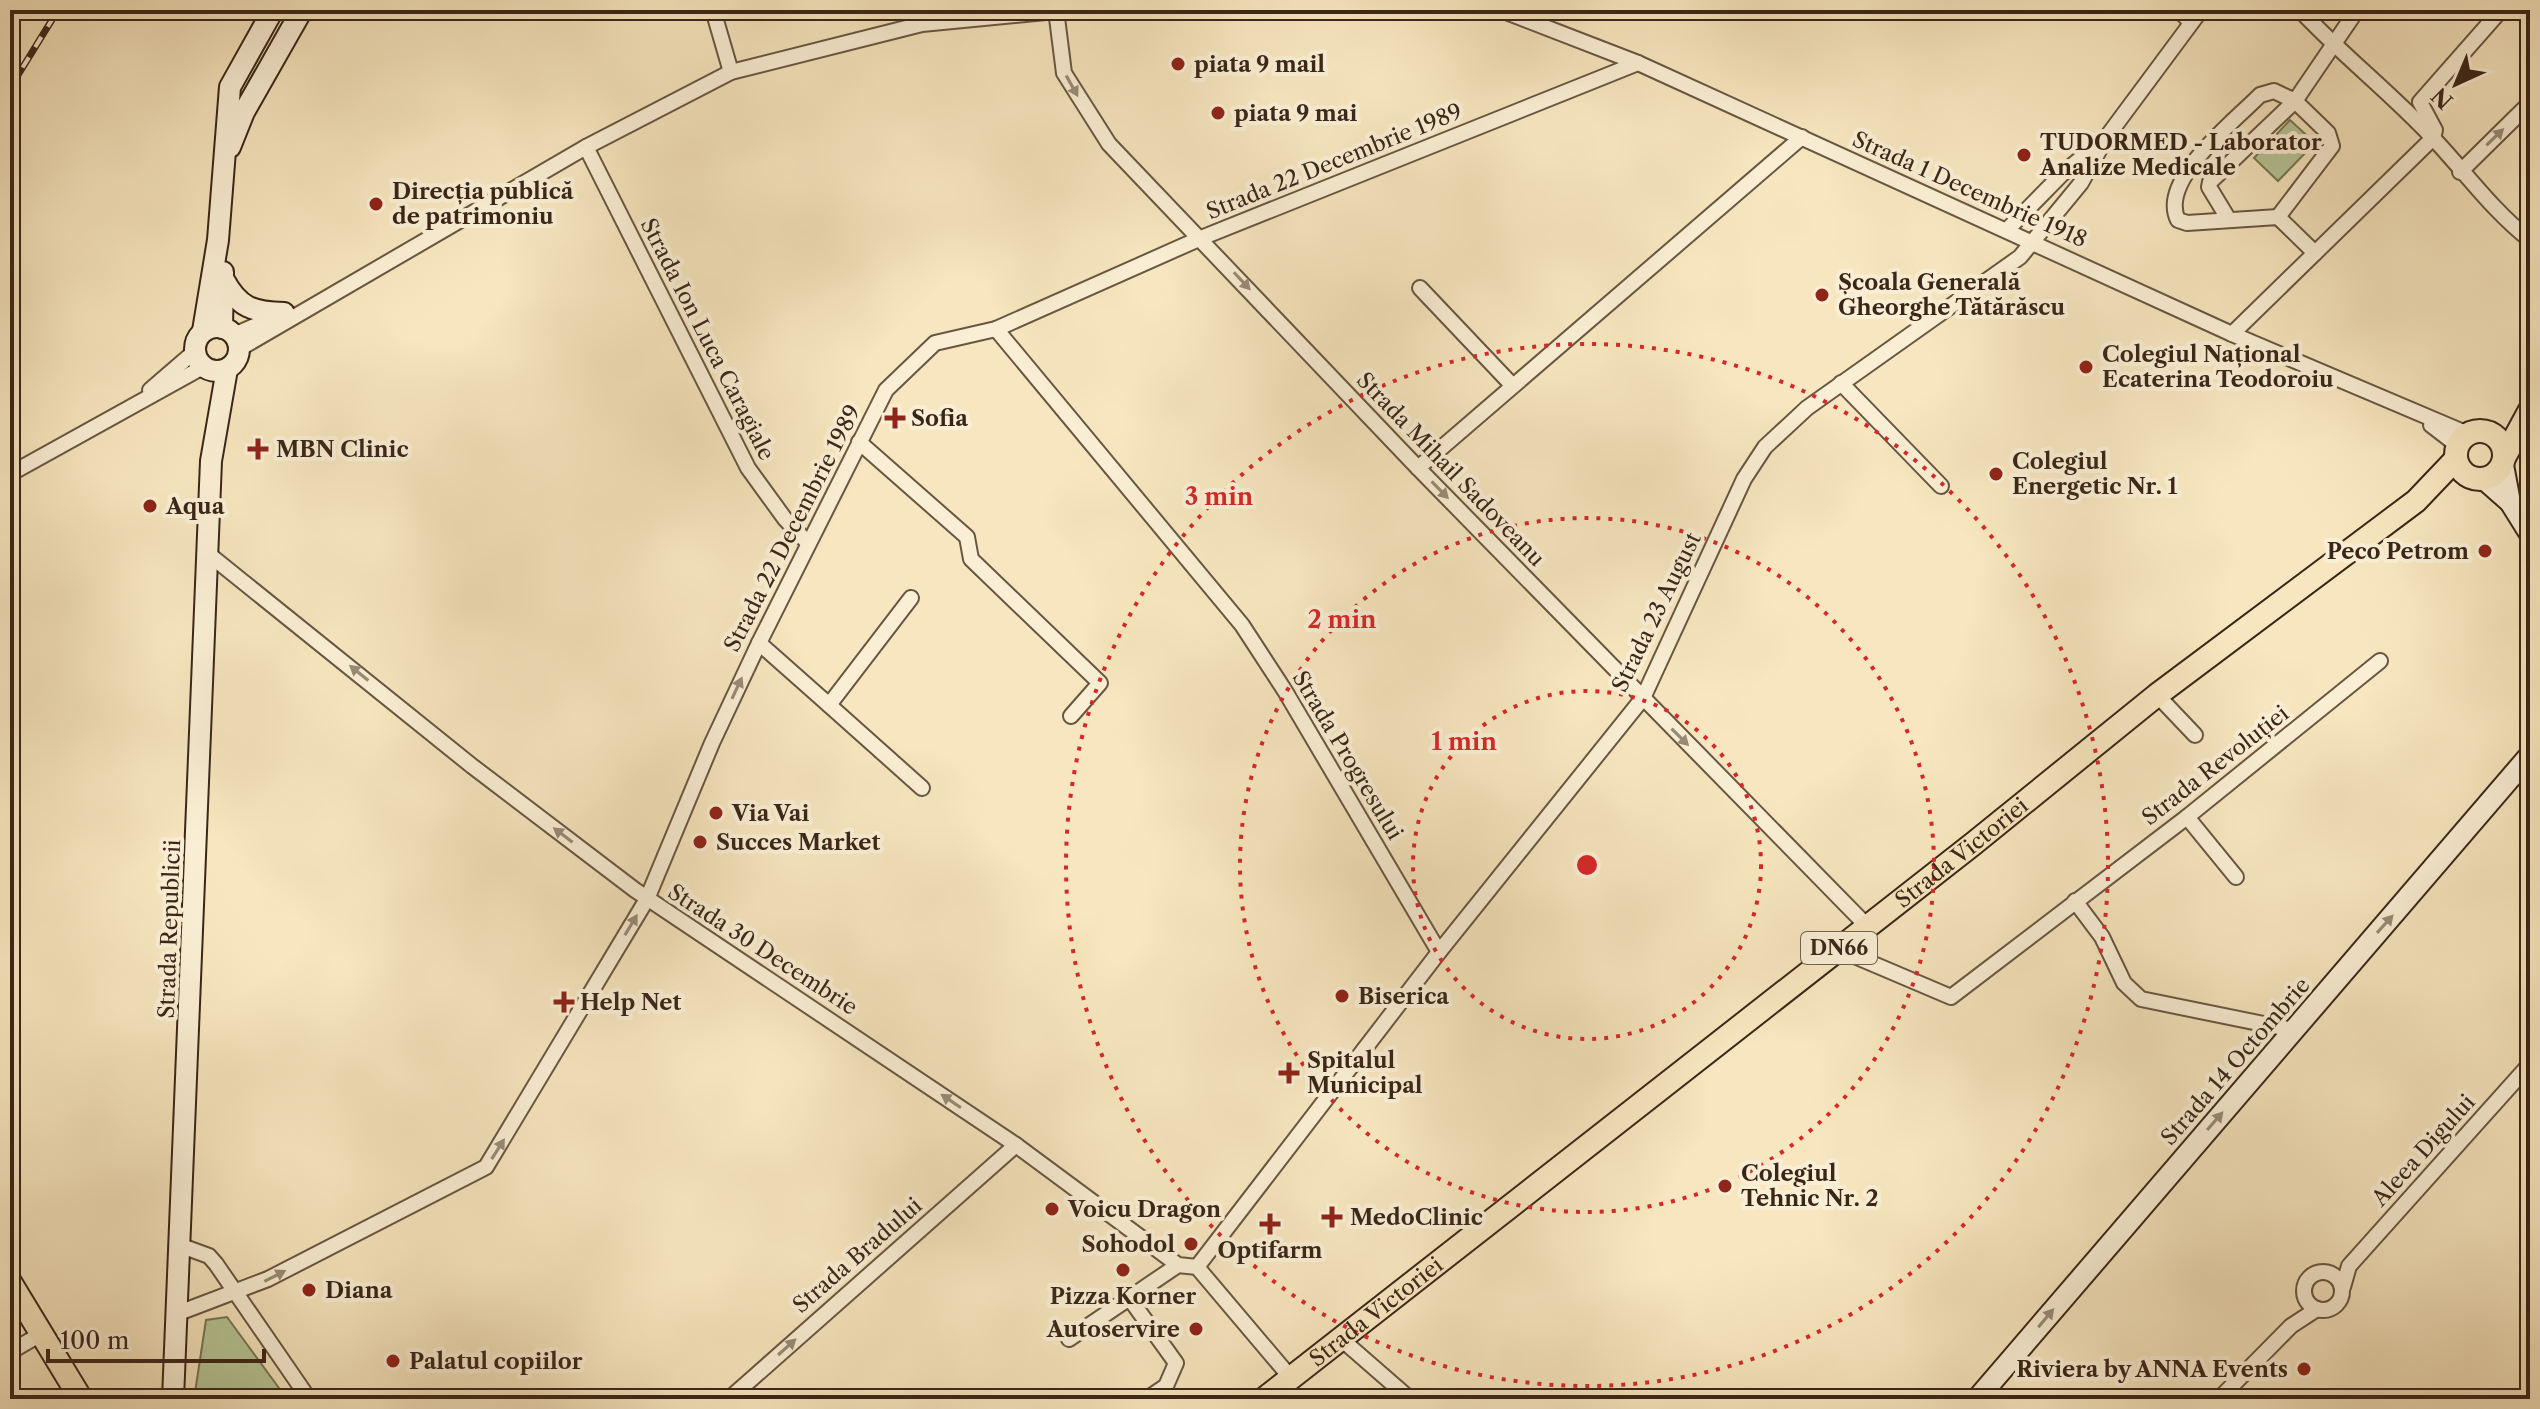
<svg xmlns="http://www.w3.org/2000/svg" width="2540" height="1409" font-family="'Libre Caslon Text',serif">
<rect width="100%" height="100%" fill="#f7e6bf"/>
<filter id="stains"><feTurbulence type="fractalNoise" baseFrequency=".0025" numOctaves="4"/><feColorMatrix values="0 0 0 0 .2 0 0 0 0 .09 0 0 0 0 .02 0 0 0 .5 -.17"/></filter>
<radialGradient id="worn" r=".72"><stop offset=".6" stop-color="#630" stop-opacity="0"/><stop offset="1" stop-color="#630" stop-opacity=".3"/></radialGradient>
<!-- green -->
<g fill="#b6c697" stroke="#787658" stroke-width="2">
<path d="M2290,120L2315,143L2278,181L2254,158Z"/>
<path d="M227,1317L287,1399H194L206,1320Z"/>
</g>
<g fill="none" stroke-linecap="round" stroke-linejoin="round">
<defs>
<g id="street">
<path d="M713,10L731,72"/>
<path d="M1056,10L1064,73L1109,144L1418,468L1867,926"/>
<path d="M1501,10L1638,63L2232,334L2468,434"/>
<path d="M2178,10L2191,22"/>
<path d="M2300,10C2342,55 2391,93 2433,138C2466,173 2492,210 2530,240"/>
<path d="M586,147L748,468L785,519L807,542"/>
<path d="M2460,172L2530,103"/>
<path d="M2229,220L2209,187L2210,182L2295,101L2328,133L2332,146L2278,217"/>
<path d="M2008,229L2062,174L2102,141"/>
<path d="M2315,253L2278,217L2187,223L2178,220C2158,180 2234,122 2260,95L2274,91L2295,101L2357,10"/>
<path d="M1420,288L1512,385"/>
<path d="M996,329L1242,625L1285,691L1439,952"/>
<path d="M2232,334L2433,138L2435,130L2420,102L2501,10"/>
<path d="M234,335L282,314"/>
<path d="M239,349L586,147L731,72L922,24L1056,11"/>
<path d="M1841,383L1941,486"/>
<path d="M150,390L194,352"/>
<path d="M2431,425L2457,445"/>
<path d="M859,442L967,537L971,559L1100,683L1071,716"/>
<path d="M1418,468L1802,137"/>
<path d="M10,474L203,367"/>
<path d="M206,552L472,766L635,890L1016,1145L1178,1265L1197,1267L1291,1378"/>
<path d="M759,643L829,705L911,598"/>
<path d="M2157,695L2195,735"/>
<path d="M829,705L922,788"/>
<path d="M2187,817L2236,877"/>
<path d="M2075,901L2102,937L2124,983L2141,999L2293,1030"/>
<path d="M1838,949L1951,997L2187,817L2380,661"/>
<path d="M179,1245L209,1256L216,1264L309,1399"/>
<path d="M1197,1267L1439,952L1643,698L1744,479L1765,447L1807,408L2020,257L2081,183L2106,138L2201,10"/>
<circle cx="2323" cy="1291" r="19"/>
<path d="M2343,1287L2349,1266L2530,1064"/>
<path d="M1130,1299L1176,1363L1166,1386L1147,1399"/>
<path d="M176,1314L268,1279L486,1167L647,899L712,743L759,643L886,390L935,343L996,329L1201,238L1638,63"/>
<path d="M1340,1338L1410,1399"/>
<path d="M1069,1339L1178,1265"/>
<path d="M10,1352L41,1334"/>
<path d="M729,1399L1016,1145"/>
<path d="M2219,1399L2291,1326L2317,1309"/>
</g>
<g id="secondary">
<path d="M230,147L244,112L302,10"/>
<path d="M224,280C239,308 253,312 284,313"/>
<circle cx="217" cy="349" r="22"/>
<path d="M222,328L223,272"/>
<path d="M203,331L218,240L230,87L273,10"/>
<path d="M2503,465L2510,502"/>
<path d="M2485,480L2510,502L2530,534"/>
<path d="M173,1399L211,461L227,369"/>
<path d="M1977,1399L2530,755"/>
</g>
<g id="primary">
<circle cx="2480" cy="455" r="24"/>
<path d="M2505,456L2530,410"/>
<path d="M10,1282L81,1399"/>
<path id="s1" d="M1264,1399L1973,844L2157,695L2416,501L2456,459"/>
</g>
</defs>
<!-- street casing -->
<use href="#street" stroke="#695642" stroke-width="18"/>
<!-- secondary casing -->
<use href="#secondary" stroke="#3a2619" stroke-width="24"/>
<!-- primary casing -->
<use href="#primary" stroke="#3a2619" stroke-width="26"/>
<!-- street -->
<use href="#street" stroke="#faefd5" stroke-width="14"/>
<!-- secondary -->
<use href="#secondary" stroke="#faefd5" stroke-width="20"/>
<!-- primary -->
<use href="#primary" stroke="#f7e6bf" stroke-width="22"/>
<defs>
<path id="rail" d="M10,88L58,10"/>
</defs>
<!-- rail casing -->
<use href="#rail" stroke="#3a2619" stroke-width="7"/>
<!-- rail -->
<use href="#rail" stroke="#faefd5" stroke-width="4" stroke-dasharray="12" stroke-linecap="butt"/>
</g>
<!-- one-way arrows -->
<defs><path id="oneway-solid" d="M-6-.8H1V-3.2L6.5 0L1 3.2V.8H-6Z" transform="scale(2)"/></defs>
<g fill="#9a8a77">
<use href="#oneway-solid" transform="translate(1072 86) rotate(61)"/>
<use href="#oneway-solid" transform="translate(2495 137) rotate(-44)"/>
<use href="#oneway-solid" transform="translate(1242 281) rotate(47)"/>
<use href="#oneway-solid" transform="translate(1440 490) rotate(46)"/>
<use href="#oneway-solid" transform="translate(359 673) rotate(-141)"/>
<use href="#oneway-solid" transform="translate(737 688) rotate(-65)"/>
<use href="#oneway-solid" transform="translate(1680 737) rotate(45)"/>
<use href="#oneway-solid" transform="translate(563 835) rotate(-143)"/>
<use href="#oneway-solid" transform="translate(2385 924) rotate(-48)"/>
<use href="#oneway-solid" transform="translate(631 925) rotate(-59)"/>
<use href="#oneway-solid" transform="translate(951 1101) rotate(-146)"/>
<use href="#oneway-solid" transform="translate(2215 1121) rotate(-49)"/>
<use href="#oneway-solid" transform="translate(498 1149) rotate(-58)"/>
<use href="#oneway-solid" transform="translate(275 1276) rotate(-27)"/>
<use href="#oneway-solid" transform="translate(2046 1318) rotate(-50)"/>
<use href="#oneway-solid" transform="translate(787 1347) rotate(-42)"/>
</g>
<!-- distance rings -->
<g fill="none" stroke="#d62828" stroke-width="4" stroke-dasharray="4 8">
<circle cx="1587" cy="865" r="174"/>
<circle cx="1587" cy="865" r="347"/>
<circle cx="1587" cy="865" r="521"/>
</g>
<!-- markers -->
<g fill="#8f2418" stroke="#faefd5" stroke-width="3">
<circle cx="1178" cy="64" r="8"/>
<circle cx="1218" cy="113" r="8"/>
<circle cx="2024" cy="155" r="8"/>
<circle cx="376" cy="204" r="8"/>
<circle cx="1822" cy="295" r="8"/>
<circle cx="2086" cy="367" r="8"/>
<path d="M891 406h8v8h8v8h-8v8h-8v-8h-8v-8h8z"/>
<path d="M254 437h8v8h8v8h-8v8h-8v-8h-8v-8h8z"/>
<circle cx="1996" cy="474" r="8"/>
<circle cx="150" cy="506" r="8"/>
<circle cx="2485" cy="551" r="8"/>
<circle cx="716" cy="813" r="8"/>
<circle cx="700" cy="842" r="8"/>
<circle cx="1342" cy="996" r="8"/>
<path d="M560 990h8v8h8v8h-8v8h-8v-8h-8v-8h8z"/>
<path d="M1285 1061h8v8h8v8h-8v8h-8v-8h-8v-8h8z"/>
<circle cx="1725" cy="1186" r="8"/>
<circle cx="1052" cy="1209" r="8"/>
<path d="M1328 1205h8v8h8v8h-8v8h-8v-8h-8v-8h8z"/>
<path d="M1266 1212h8v8h8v8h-8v8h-8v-8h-8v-8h8z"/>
<circle cx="1191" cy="1244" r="8"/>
<circle cx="1123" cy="1270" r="8"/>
<circle cx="309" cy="1290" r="8"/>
<circle cx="1196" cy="1329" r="8"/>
<circle cx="393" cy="1361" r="8"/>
<circle cx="2304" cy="1369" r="8"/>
</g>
<g text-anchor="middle" stroke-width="8" stroke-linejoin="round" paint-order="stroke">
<!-- shield labels -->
<rect fill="#faefd5" stroke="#746251" stroke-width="2" x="1801" y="932" width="76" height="32" rx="6"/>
<g font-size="20" font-weight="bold" fill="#3a2619">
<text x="1839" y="955">DN66</text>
</g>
<!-- poi labels -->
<g font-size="22" font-weight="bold" fill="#3a2619" stroke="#faefd5" text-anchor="start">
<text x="1194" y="72">piata 9 mail</text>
<text x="1234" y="121">piata 9 mai</text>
<text x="2040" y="150">TUDORMED - Laborator<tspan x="2040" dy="25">Analize Medicale</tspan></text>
<text x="392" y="199">Direcția publică<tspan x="392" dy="25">de patrimoniu</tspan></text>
<text x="1838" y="290">Școala Generală<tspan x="1838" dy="25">Gheorghe Tătărăscu</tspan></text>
<text x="2102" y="362">Colegiul Național<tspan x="2102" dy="25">Ecaterina Teodoroiu</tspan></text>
<text x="911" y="426">Sofia</text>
<text x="276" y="457">MBN Clinic</text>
<text x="2012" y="469">Colegiul<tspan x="2012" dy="25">Energetic Nr. 1</tspan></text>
<text x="166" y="514">Aqua</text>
<text x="2469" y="559" text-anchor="end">Peco Petrom</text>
<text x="732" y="821">Via Vai</text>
<text x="716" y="850">Succes Market</text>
<text x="1358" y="1004">Biserica</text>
<text x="580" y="1010">Help Net</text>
<text x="1307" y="1068">Spitalul<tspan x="1307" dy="25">Municipal</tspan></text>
<text x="1741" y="1181">Colegiul<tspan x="1741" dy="25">Tehnic Nr. 2</tspan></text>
<text x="1068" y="1217">Voicu Dragon</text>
<text x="1350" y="1225">MedoClinic</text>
<text x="1175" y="1252" text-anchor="end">Sohodol</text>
<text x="1270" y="1258" text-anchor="middle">Optifarm</text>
<text x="325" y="1298">Diana</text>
<text x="1123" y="1304" text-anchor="middle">Pizza Korner</text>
<text x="1180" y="1337" text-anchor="end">Autoservire</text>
<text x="409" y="1369">Palatul copiilor</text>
<text x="2288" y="1377" text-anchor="end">Riviera by ANNA Events</text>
</g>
<!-- street labels -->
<g font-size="22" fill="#3a2619" stroke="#faefd5">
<text transform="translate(1334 161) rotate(-22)" y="8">Strada 22 Decembrie 1989</text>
<text transform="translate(1970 189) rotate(24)" y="8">Strada 1 Decembrie 1918</text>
<text transform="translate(708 339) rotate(63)" y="8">Strada Ion Luca Caragiale</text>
<text transform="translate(1451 469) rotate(46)" y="8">Strada Mihail Sadoveanu</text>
<text transform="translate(792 528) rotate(-63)" y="8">Strada 22 Decembrie 1989</text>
<text transform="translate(1656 612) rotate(-64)" y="8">Strada 23 August</text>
<text transform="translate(1348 755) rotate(59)" y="8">Strada Progresului</text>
<text transform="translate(2215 765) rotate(-38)" y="8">Strada Revoluției</text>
<text dy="8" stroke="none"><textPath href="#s1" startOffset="886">Strada Victoriei</textPath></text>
<text transform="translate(169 929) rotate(-88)" y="8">Strada Republicii</text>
<text transform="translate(763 949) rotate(33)" y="8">Strada 30 Decembrie</text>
<text transform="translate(2235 1061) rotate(-49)" y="8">Strada 14 Octombrie</text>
<text transform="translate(2423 1150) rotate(-48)" y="8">Aleea Digului</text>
<text transform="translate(857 1255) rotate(-41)" y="8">Strada Bradului</text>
<text dy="8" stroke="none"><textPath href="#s1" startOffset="142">Strada Victoriei</textPath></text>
</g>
</g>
<circle cx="1587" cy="865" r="12" fill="#d62828" stroke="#faefd5" stroke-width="4"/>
<g font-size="24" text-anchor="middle" font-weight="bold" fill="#d62828" stroke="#faefd5" stroke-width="8" stroke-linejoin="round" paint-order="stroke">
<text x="1219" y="505">3 min</text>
<text x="1342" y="628">2 min</text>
<text x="1464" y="750">1 min</text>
</g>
<!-- margin -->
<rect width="2540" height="1409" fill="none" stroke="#f7e6bf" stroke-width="40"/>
<rect x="12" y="12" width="2516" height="1385" fill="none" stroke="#3a2619" stroke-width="4"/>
<rect x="20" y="20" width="2500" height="1369" fill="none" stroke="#3a2619" stroke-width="2"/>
<!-- north arrow -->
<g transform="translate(2456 84) rotate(224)" stroke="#faefd5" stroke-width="6" paint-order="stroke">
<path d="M0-6L14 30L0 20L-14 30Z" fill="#3a2619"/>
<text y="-12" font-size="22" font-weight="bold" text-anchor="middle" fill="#3a2619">N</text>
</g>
<!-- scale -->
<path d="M48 1349v12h216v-12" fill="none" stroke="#3a2619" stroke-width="4"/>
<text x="60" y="1349" font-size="24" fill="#3a2619" stroke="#faefd5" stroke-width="6" paint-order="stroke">100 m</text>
<rect width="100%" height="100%" filter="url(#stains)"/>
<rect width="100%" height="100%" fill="url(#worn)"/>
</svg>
